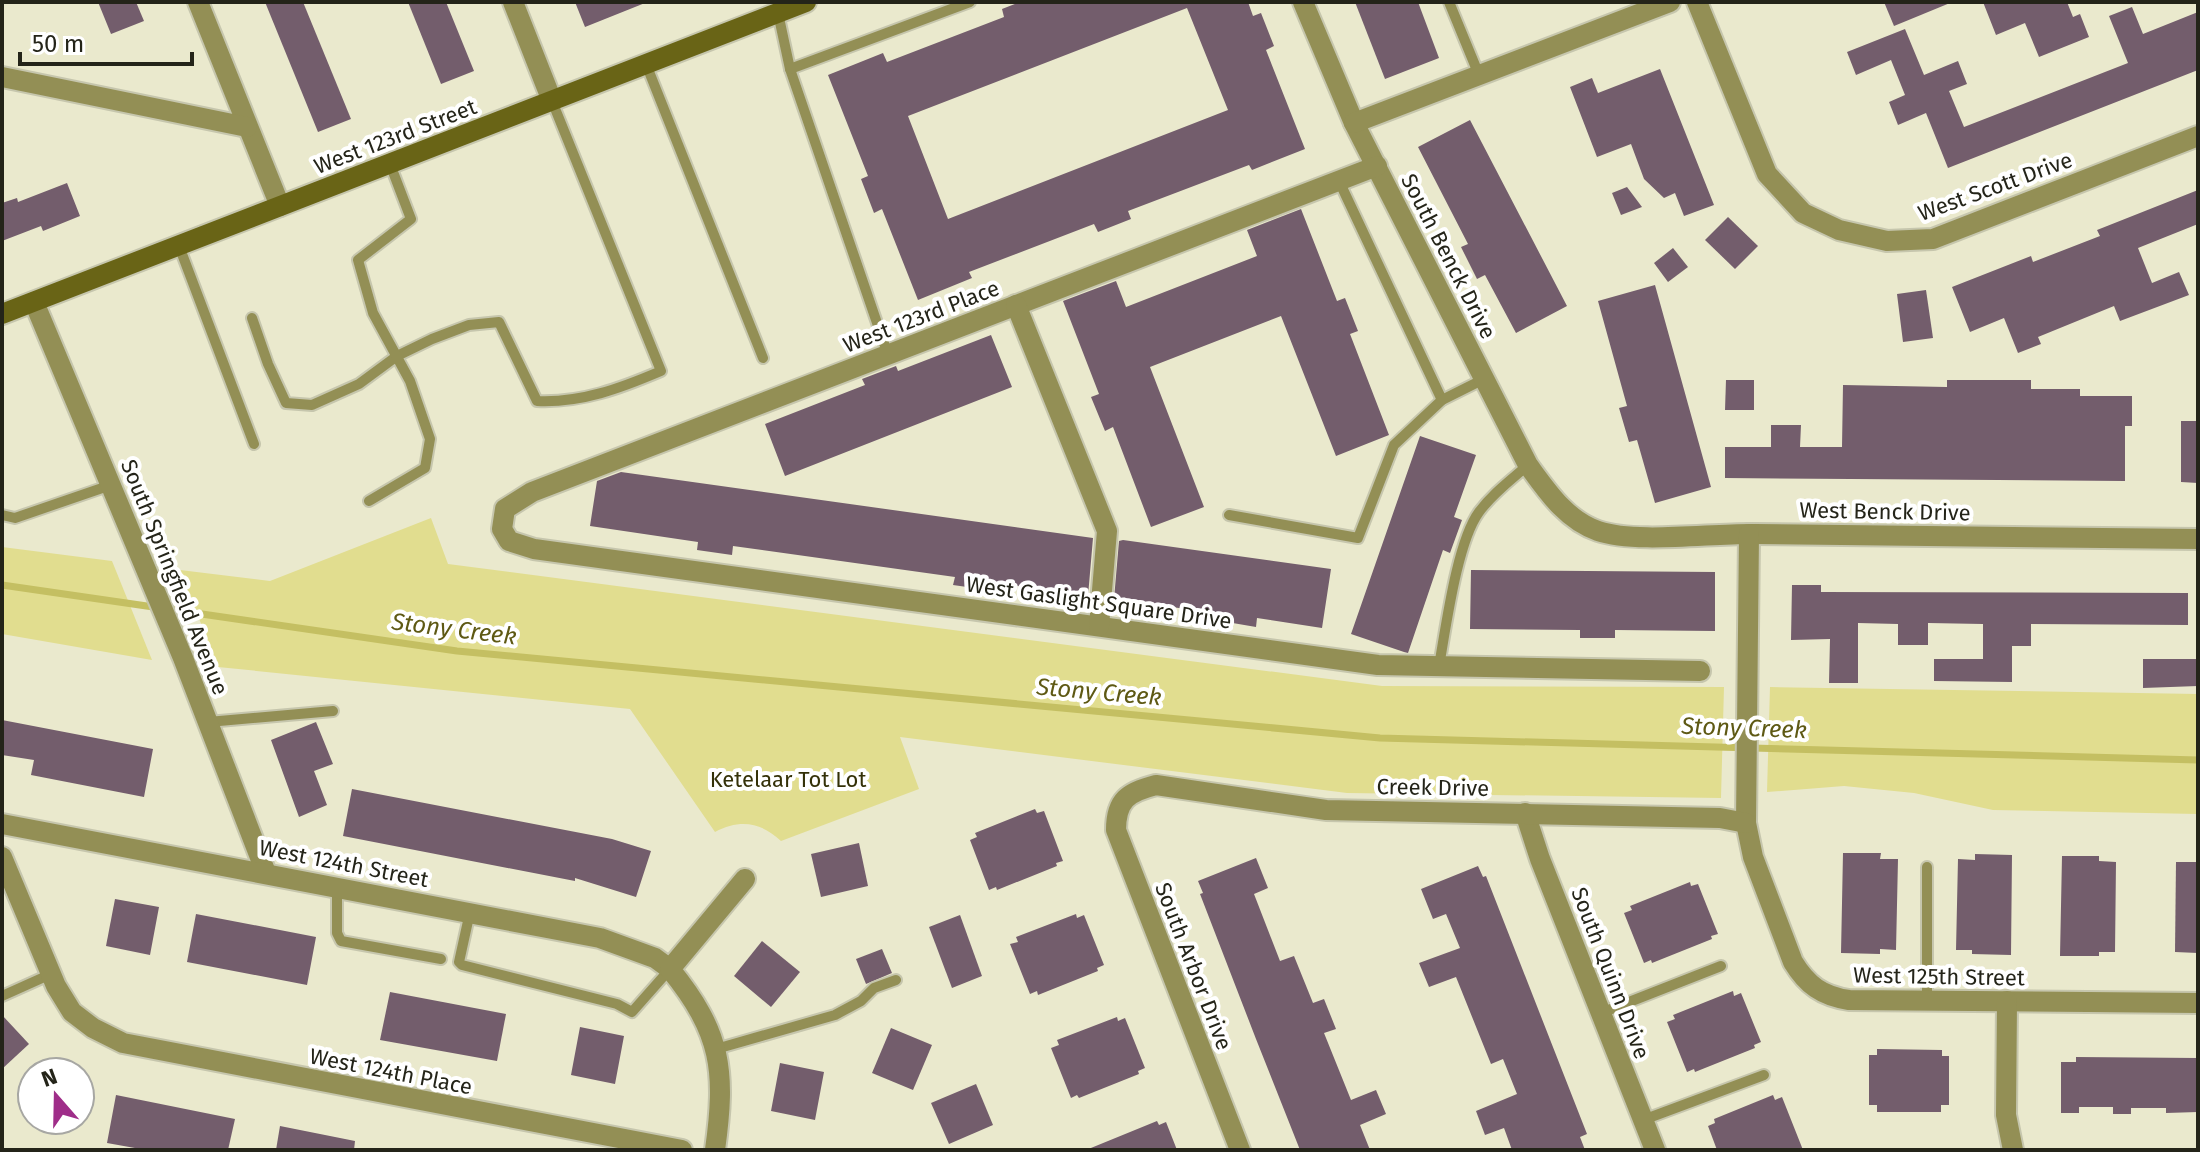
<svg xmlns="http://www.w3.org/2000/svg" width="2200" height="1152" font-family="'Fira Sans',sans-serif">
<rect width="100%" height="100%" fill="#eae9cd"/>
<!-- green -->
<g fill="#e1dd8f">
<path d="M431,518L448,564L1382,686L1724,687L1721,798L1347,793L900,737L919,789L781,841C761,822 740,819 715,832L630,709L218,667L180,570L270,581Z"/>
<path d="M2,547L112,561L152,660L2,634Z"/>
<path d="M1770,687L2198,694V814L1993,810L1914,793L1844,786L1767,792Z"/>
</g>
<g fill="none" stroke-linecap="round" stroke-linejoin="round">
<!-- stream -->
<path stroke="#c4bf62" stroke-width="7" d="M2,585L457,651L1380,738L2198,760"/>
</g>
<!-- building -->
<g fill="#735d6c" fill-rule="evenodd">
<path d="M98,2H136L144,21L111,34Z"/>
<path d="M265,2H303L351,119L318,132Z"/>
<path d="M408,2H446L474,71L441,84Z"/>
<path d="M575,2H645V3L585,27Z"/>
<path d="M1020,2H1248L1253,16L1261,13L1274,46L1266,50L1305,149L1252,170L1249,165L1128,211L1131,219L1098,232L1094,224L969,272L972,278L918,300L882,209L874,213L861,179L868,176L828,75L883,53L887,62L1004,17L1002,9ZM1187,8L1228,110L948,219L908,116Z"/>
<path d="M1355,2H1418L1439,58L1385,79Z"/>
<path d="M1884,2H1950V3L1894,26Z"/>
<path d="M1983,2H2067L2073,17L2080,14L2089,37L2039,57L2025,23L1996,35Z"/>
<path d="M2132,7L2143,34L2198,12V70L1948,168L1926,113L1898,125L1889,102L1905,95L1891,60L1856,75L1847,52L1905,29L1924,75L1958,61L1967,84L1949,91L1964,127L2128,63L2109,16Z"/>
<path d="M1660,69L1714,205L1684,216L1675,193L1664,198L1644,179L1631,144L1597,157L1570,87L1592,78L1598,93Z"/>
<path d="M1470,120L1567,306L1516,333L1485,275L1477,279L1461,247L1468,244L1418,147Z"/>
<path d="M67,183L80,216L43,231L41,226L2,241V203L17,198L18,202Z"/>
<path d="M1627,187L1642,207L1621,215L1612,193Z"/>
<path d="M2198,190V224L2138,248L2152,283L2179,272L2189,295L2120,321L2114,306L2038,337L2041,344L2018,353L2004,318L1970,332L1952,287L2031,256L2033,262L2100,236L2097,230Z"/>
<path d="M1301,209L1337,301L1345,298L1358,331L1350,334L1389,435L1336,456L1281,316L1150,367L1204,507L1151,527L1113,427L1105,431L1091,397L1099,394L1063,301L1116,281L1126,307L1257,256L1247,230Z"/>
<path d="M1728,217L1758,246L1735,269L1705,240Z"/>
<path d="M1673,248L1688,267L1668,282L1654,263Z"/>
<path d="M1655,285L1711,487L1655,503L1637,440L1629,442L1619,408L1627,406L1598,301Z"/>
<path d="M1926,290L1933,338L1903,342L1897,294Z"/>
<path d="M991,335L1012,387L785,476L765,424L865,385L862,379L896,366L898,371Z"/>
<path d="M1726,380H1754V410H1725Z"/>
<path d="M1947,380H2031V389H2080V396H2132V426H2125V481L1725,478V447H1771V425H1801L1800,447H1842L1843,385L1947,387Z"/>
<path d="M2181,421H2198V483L2181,482Z"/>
<path d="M1420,436L1476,455L1454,517L1462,520L1450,553L1443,550L1408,653L1404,652L1351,634Z"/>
<path d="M621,472L1093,538L1088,596L990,582L988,590L953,585L955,577L733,546L732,555L697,550L698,542L590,526L597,481Z"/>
<path d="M1123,540L1331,569L1322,628L1257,618L1256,627L1221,621L1222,614L1114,599L1119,541Z"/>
<path d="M1471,570L1715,572V631L1615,630V638H1580V630L1470,629Z"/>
<path d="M1792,585H1821V592L2188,593V625L2031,624V646H2012V682L1934,681V659H1983V624L1928,623V645H1898V624L1858,623V683H1829L1830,639L1791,640Z"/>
<path d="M2143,659H2198V686L2143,688Z"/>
<path d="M2,720L153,749L144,797L31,775L34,760L2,755Z"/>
<path d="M316,722L333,764L314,771L327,805L299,817L271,740Z"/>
<path d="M352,789L612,839L651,851L636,897L575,878V881L343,836Z"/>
<path d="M1035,809L1037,813L1044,811L1063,861L1056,863L1057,866L997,890L996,887L989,890L970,840L977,837L975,833Z"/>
<path d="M859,843L868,886L821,897L811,854Z"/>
<path d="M1843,853H1881L1880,859H1898L1896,950L1880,949V954L1841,953Z"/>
<path d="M1975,854L2012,855L2011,955L1972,954V950H1956L1958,859L1975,860Z"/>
<path d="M2062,856H2099V861L2116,862L2115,952H2099V956H2060Z"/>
<path d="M1256,858L1268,888L1254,894L1280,961L1294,956L1313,1003L1324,999L1336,1029L1324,1033L1351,1100L1376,1090L1386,1114L1360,1125L1370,1150H1300L1256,1039L1200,894L1203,893L1198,881Z"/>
<path d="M2176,862H2198V953L2175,952Z"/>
<path d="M1478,866L1483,877L1486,876L1587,1134L1580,1137L1585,1150H1512L1504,1128L1485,1135L1476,1111L1517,1094L1503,1059L1491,1064L1456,977L1429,987L1419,963L1460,948L1446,914L1433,919L1421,889Z"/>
<path d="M1690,882L1691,886L1698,884L1718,934L1711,936L1712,939L1652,963L1651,960L1644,963L1624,913L1632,910L1630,906Z"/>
<path d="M115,899L159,907L150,955L106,946Z"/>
<path d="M196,914L316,937L307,985L187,962Z"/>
<path d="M1076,914L1077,918L1084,915L1104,965L1097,968L1098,971L1038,995L1037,991L1030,994L1010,944L1018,942L1016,937Z"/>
<path d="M960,915L982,976L952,988L929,927Z"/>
<path d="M762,941L800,972L771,1007L734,976Z"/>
<path d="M882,949L892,973L866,984L856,959Z"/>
<path d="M1733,991L1734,996L1741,993L1761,1042L1754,1045L1755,1048L1695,1072L1694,1069L1687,1072L1667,1022L1675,1019L1673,1015Z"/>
<path d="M390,992L506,1014L497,1061L380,1040Z"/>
<path d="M2,1015L29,1044L2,1069Z"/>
<path d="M1117,1017L1118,1021L1125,1018L1145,1068L1138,1071L1139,1074L1079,1098L1077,1095L1071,1098L1051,1048L1059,1045L1057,1040Z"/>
<path d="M580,1027L624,1036L615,1084L571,1075Z"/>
<path d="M891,1028L932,1045L913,1090L872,1073Z"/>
<path d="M1877,1049L1942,1050V1056H1949V1105H1941V1112H1877V1105H1869V1055H1877Z"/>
<path d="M2076,1057L2198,1058V1112L2166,1113V1108H2131V1114H2113V1107H2079V1113H2061V1062H2076Z"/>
<path d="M780,1063L824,1072L815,1120L771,1111Z"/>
<path d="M976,1084L993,1125L949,1144L931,1103Z"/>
<path d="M116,1095L235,1119L228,1150H146L107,1143Z"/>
<path d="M1773,1095L1775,1100L1782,1097L1803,1150H1717L1708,1126L1715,1123L1714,1119Z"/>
<path d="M1157,1121L1159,1125L1166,1122L1177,1150H1086Z"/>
<path d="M280,1126L355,1141L354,1150H276Z"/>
</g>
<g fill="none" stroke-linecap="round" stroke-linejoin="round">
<defs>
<g id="lane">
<path d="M1449,2L1479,75"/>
<path d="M778,13L790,69L888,355"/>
<path d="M646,64L763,358"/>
<path d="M790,69L970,2"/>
<path d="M1339,181L1442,400"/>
<path d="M179,246L254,444"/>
<path d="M252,318L268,364L286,403L312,405L359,384L397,356L432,339L469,325L499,322L537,401C582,403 621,388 661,371L552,101"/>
<path d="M369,501L425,468L430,439L410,381L373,313L358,260L411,219L390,164"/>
<path d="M2,515L15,518L111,485"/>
<path d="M1229,515L1358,538L1394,445L1442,400L1484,379"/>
<path d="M1439,666C1446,627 1457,542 1479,512C1493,493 1511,480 1528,465"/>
<path d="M208,722L333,711"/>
<path d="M337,886V933L341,941L441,959"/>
<path d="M470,912L459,962L462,965L617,1004L632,1012L670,969"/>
<path d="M2,996L51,974"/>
<path d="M1927,1001V867"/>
<path d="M1601,1013L1721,966"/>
<path d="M716,1049L835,1015L861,1001L874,988L896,980"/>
<path d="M1643,1120L1764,1075"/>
</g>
<g id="street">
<path d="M198,2L280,206"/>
<path d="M513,2L552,101"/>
<path d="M1303,2L1354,123L1528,465C1547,491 1566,520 1598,531C1637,544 1711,533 1755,534C1902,535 2050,537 2198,539"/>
<path d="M1697,2L1767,174L1803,213L1839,230L1887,241L1933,239L2198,136"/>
<path d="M2,77L247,127"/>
<path d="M1354,123L1670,2"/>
<path d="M1377,166L532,492L505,509L502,529L509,541L534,549L1378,665L1700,671"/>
<path d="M34,302L183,658L266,873"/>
<path d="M1016,305L1107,531L1099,626"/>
<path d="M1749,534L1746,823L1753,857L1793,962C1807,985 1822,996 1849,1000L2198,1003"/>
<path d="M1525,813L1540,859L1655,1150"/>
<path d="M2,824L600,938L655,958L670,969"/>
<path d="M2,857L56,986L72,1012L93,1028L123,1043L682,1150"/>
<path d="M2007,1001L2006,1115L2013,1150"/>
<path d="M715,1150C726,1071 722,1033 670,969L745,879"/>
<path d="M1240,1150L1116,830C1116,800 1128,792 1156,785L1326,810L1720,818L1746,823"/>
</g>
<path id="secondary" d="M2,314L806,2"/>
</defs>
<!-- lane casing -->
<use href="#lane" stroke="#c6c6ad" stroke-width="14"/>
<!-- street casing -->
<use href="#street" stroke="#c6c6ad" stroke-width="24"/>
<!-- secondary casing -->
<use href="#secondary" stroke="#c6c6ad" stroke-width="24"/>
<!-- lane -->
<use href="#lane" stroke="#938f55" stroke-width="10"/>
<!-- street -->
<use href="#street" stroke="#938f55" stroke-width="20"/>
<!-- secondary -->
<use href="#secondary" stroke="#696416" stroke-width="20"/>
</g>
<g text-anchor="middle" stroke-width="8" stroke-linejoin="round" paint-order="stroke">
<!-- street labels -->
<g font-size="22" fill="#242419" stroke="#fff">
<text transform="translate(395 136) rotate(-21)" y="8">West 123rd Street</text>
<text transform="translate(1995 186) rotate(-20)" y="8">West Scott Drive</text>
<text transform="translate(1449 256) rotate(63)" y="8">South Benck Drive</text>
<text transform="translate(921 316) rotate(-21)" y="8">West 123rd Place</text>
<text transform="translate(1885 511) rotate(1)" y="8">West Benck Drive</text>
<text transform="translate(175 577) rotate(68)" y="8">South Springfield Avenue</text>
<text transform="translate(1099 602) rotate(8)" y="8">West Gaslight Square Drive</text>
<text transform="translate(1433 787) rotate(1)" y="8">Creek Drive</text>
<text transform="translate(344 863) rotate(11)" y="8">West 124th Street</text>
<text transform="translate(1194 966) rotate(69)" y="8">South Arbor Drive</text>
<text transform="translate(1611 973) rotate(69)" y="8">South Quinn Drive</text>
<text transform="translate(1939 976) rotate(1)" y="8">West 125th Street</text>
<text transform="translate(391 1071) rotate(11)" y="8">West 124th Place</text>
</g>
<!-- park labels -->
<g font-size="22" fill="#343108" stroke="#fff">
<text x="788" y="787">Ketelaar Tot Lot</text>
</g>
<!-- water labels -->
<g font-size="24" font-style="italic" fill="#5e5914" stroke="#fff">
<text transform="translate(454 629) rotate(7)" y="8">Stony Creek</text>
<text transform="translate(1099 692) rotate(5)" y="8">Stony Creek</text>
<text transform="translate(1744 728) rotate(2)" y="8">Stony Creek</text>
</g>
</g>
<!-- border -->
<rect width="2200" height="1152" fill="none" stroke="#242419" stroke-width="8"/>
<!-- north arrow -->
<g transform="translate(56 1096) rotate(340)"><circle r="38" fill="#ffffff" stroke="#a7a7a3" stroke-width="2"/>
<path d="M0-6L14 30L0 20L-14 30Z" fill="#9f2d89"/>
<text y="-12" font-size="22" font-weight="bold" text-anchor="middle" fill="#242419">N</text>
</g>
<!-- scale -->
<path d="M20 52v12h172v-12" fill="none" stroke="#242419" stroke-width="4"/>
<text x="32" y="52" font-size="24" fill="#242419" stroke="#ffffff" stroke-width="6" paint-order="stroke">50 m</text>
</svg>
